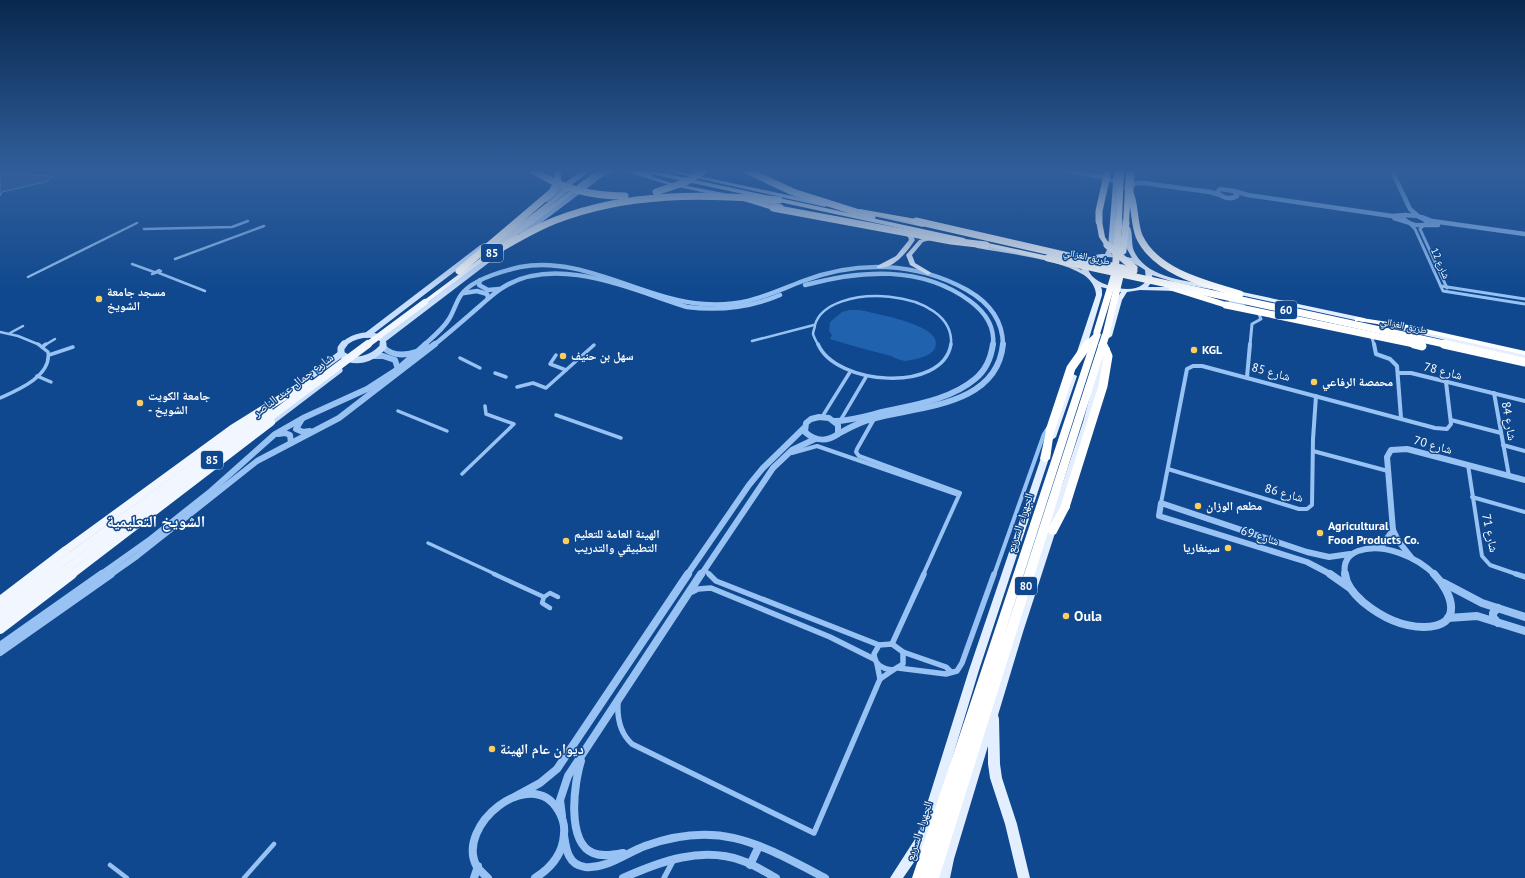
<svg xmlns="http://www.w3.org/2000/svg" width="1525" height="878" font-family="'PT Sans','Noto Naskh Arabic',sans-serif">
<rect width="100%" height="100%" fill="#0f488e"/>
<!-- green -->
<path fill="#2062ae" d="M850,310H860C875,314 946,325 935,348C930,358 914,359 906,361C902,361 895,358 891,356C871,351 850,345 830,339L832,335L829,331L830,322L842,312Z"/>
<!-- water -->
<path fill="#315b8f" stroke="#88bdf7" d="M0,174L52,176H54L45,182L2,192L0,196Z"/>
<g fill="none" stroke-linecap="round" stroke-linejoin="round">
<!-- pedestrian-far2 -->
<g stroke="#97c2f3" stroke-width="2.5">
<path d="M144,229L232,227L248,221"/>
<path d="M175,259L264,226"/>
<path d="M132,264L154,272"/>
<path d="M159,270L161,271L152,274Z"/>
<path d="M159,273L205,291"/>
<path d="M28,277L137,223"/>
<path d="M0,332L18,336L40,345"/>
<path d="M10,333L23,326"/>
<path d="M752,341L814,325"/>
<path d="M45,345L55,339"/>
<path d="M818,345C817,342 814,338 813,334C813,331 815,328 815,325C827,281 956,287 951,345"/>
</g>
<!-- pedestrian-far1 -->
<g stroke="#97c2f3" stroke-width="3.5">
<path d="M818,344C835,385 943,394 951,344"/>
<path d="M42,347L46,344"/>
<path d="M49,355L73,347"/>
<path d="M556,355L550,364L566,370"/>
<path d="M460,358L480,368"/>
<path d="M495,373L506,377"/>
<path d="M37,376L51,382"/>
<path d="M517,387L533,383L546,388L594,345"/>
<path d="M0,398C18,390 52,376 48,352L38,344"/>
<path d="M398,411L447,431"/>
<path d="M556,415L621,438"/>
<path d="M822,417L850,372"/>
<path d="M840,421L866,377"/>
<path d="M462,474L514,424L486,414L485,406"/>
<path d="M428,543L497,575"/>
</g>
<!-- pedestrian -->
<g stroke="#97c2f3" stroke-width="4.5">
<path d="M494,574L544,597"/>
<path d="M550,608L542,603L544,597L550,593L558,597"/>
<path d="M110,865L127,878"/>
<path d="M244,878L274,844"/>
</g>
<!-- minor-far2 -->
<g stroke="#97c2f3" stroke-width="3">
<path d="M1410,224L1415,229L1443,291L1525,304"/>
<path d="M1423,226L1420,229L1447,288"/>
<path d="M1441,286L1525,299"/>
<path d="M1230,301L1244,306"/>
<path d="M1371,334L1374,345"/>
<path d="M1250,345L1252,324L1261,319L1258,312"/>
</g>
<!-- minor-far1 -->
<g stroke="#97c2f3" stroke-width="4">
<path d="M1374,344L1376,354L1390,359L1397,366L1401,418"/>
<path d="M1399,373H1411L1525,401"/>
<path d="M1247,377L1250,344"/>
<path d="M1494,393L1509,476"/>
<path d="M874,419L857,449L856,452L859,456L960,493L923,575"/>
<path d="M1451,420L1501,433"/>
<path d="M1503,445L1525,451"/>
<path d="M1313,451L1388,471"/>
<path d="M792,453L817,446L956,494"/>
<path d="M1468,465L1482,556L1490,565L1519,575"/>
<path d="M1168,469L1299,509H1307L1312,505L1313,439L1316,396"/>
<path d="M1472,497L1525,512"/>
<path d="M1161,503L1187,369L1193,366H1202L1435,428L1447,429L1451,424L1446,382"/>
<path d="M705,570L710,575"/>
<path d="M994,575L1044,434L1048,428"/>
</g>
<!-- minor -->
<g stroke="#97c2f3" stroke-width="5.5">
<path d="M709,574L716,581L879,645"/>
<path d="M1516,574L1525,577"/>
<path d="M692,592L698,589L711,588L830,637L874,659"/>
<path d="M892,644L924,574"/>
<path d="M892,644L903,652V664L893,670C882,669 875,665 874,654L879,645Z"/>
<path d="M903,652L946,667L951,672"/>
<path d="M877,664L880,679"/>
<path d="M898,668L946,674L957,671L962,663L994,574"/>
<path d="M618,703C617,719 620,733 632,744L814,833L880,679L893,670"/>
<path d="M664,878L673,861"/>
</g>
<!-- tertiary-far2 -->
<g stroke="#97c2f3" stroke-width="4.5">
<path d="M1066,171L1103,177L1116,182"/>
<path d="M1392,171L1410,209L1418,216"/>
<path d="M1132,186L1136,183H1144L1210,192L1220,195"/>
<path d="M1220,189L1234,191L1237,196C1230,200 1223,198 1217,192Z"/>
<path d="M1234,191L1248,195L1392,216L1405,215"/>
<path d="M1405,215L1418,216L1427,221L1428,224C1418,227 1411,225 1403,219Z"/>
<path d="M1422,217L1432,221L1525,234"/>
<path d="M1394,218L1407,222"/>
<path d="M1426,225H1438"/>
<path d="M480,280L479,285L488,290L499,289"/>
<path d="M805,285C861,270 921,265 970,301C985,312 995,326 993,345"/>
<path d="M464,293L477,291L487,294L488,298"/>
<path d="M424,345C433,337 443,329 449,319C454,311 456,302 461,295C471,280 503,271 520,267C583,255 643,300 704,304C746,307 766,295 803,281C857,260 917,262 967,290C988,302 1003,320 1003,345"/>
<path d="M434,345C450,332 465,319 481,305C487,300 494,293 502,288C555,253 632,290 687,307C720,311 749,308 780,295"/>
</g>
<!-- tertiary-far1 -->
<g stroke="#97c2f3" stroke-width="6">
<path d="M383,347C392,356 404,356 416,352"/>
<path d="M372,356H383L395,360L398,369"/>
<path d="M819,417L829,418L838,425V434C827,442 815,441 805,432L806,423L811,419Z"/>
<path d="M302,419L296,429L303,432L310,431"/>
<path d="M834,421C851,421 866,416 882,412C913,405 950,400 975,379C985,371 991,358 993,344"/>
<path d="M278,434L285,433L290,435L291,443"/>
<path d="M838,434C849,428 859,422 872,419C918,406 997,407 1003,344"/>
<path d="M1380,548L1393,530"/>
<path d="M1411,557L1399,542L1393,530L1387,457L1391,450L1407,449L1525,480"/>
<path d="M100,575L148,541L211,491L275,434L303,418L367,389L398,369L426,344"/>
<path d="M110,575L137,556L257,461L339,418L435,344"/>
<path d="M687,575L749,485L763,468L804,428"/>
<path d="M701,575L773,468L792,450L815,439"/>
<path d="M1332,575L1307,562L1159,516L1161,503L1307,552L1329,557L1350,554"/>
<path d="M1345,575C1343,563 1347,555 1358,551C1383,542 1417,557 1435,575"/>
</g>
<!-- tertiary -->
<g stroke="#97c2f3" stroke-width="8">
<path d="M1330,574L1350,588"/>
<path d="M1345,574C1346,585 1355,595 1363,602C1380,616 1401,627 1424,627C1464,627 1453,593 1434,574"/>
<path d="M1444,583L1482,603L1525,617"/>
<path d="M1498,608L1493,613V617L1498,623"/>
<path d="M1448,618L1477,616L1525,631"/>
<path d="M0,646L102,574"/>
<path d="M0,652L111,574"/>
<path d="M581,761C574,783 566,842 593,853C602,857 613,855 623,853"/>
<path d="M516,796L540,783L557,769L688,574"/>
<path d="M562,816L560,800L568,776L701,574"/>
<path d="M564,835C566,849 568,865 585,867C607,869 626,853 645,846C719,819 760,844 825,878"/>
<path d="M750,865L759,846"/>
<path d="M474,878L478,866"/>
<path d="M488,878C485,875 480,871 477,867C454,826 531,764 558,810C563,818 565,825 564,834C563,853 551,868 535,878"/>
<path d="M623,878C661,861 702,846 743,861C755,865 765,872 776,878"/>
</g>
<!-- secondary-far1 -->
<g stroke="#c7dffd" stroke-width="5.5">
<path d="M547,199L586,171"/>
<path d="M523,233L600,175L609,171"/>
<path d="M367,335L481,248"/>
<path d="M383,340L501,250"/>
<path d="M343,345C353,335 372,331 383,340V345"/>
</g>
<!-- secondary -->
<g stroke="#c7dffd" stroke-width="7">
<path d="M344,344L341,348V354C355,365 372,359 383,347V344"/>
<path d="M302,382L341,354"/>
<path d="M268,424L339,370"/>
</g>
<!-- primary -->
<g fill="#e3eeff" fill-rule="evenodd">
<path d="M599,171H614C610,173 603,173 599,171Z"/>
<path d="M624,171H633L672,183L724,193L727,195L724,197L669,185Z"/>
<path d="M665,171H676L825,203L828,205L825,207Z"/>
<path d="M1114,171H1120L1114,247L1111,254L1132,258L1127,249L1125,228L1126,227H1130C1133,234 1131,244 1134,251C1147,279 1186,280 1212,286L1213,287L1210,289L1177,283L1152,275L1153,280L1148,287H1178L1181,289L1178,291L1140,290L1127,292L1122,300L1112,336L1109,338L1106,336L1116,300L1121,292L1101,287L1102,290V295L1085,352L1081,354L1077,352L1096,295C1096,287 1090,279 1084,275C1056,258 1009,254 977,248L974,246L977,244C1012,251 1049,255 1082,270L1081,268C1086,257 1094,254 1105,254L1108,247ZM1108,257C1122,258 1134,262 1145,270L1146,280C1145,282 1144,284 1142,285C1131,294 1101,286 1092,276C1090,274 1089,271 1087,268C1092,259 1098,258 1108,257Z"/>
<path d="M1129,171H1135L1133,196L1130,198L1127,196Z"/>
<path d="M749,198L781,204L784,206L781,208L747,201V199Z"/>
<path d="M866,211L923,223L926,225L923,227L864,214L863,213Z"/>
<path d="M902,229L912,235L915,240C907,252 893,270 877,268V266L896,256L909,240L908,237L899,231Z"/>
<path d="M932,236L935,238L934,239L923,242L912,255L915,263L930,272L931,273L928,275L910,265L906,255L919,240Z"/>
<path d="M1233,290L1364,318L1367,320L1364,322L1231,293L1230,292Z"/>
<path d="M1381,322L1525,354V358L1379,325L1378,324L1379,323Z"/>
<path d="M1103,347H1109L1110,349L1091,422L1023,632L998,715L999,719L1000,764L1002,778L1017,824L1030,878H1018L1005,824L990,778L988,764V746L954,859L950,878H938L942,859L1013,632L1083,422Z"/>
<path d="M1070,374H1073L1077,376L1056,437L1052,440L1049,439L1048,437Z"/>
<path d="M1047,449L1051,452L979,670L928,838L919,855L903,878H890L917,836L969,670L1043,452Z"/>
</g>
<!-- trunk -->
<g fill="#f1f6ff" fill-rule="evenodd">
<path d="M596,171H603L427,303H423V301L498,245L495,244V242L565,189L570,190L543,211Z"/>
<path d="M66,546L69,547L71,550L69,553L3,603L0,604V595L63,547Z"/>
</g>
<!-- motorway -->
<g fill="#fff" fill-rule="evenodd">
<path d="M629,171H654L964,238L967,240L964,242L646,173L652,175V177L650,178Z"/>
<path d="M1118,171H1124L1122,221L1119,223L1116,221Z"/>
<path d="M1126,171H1132L1129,223L1126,225L1123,223Z"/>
<path d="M742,197L775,207L776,208L773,210L740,200V198Z"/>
<path d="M860,209L916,219L919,221L916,223L858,212L857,211Z"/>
<path d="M1099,219L1102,221L1105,237L1110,245L1109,246H1105L1099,237L1096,221Z"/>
<path d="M979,241L1048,256L1051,258L1048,260L977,244L976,243Z"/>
<path d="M1169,286H1175L1229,303L1230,305L1229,307H1223L1169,290Z"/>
<path d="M1355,317L1408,325L1525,351V355L1408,329L1358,321H1355Z"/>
<path d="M1094,332H1097L1101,334L1002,642L1102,334L1106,332L1110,334L1049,527L1062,504H1068L1070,507L1056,534L1052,535L1048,532L939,878H912Z"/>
<path d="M1050,428L1054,431L1050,459L1045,462L1040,459L1046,431Z"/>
</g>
<!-- trunk-bridge-far2 -->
<path stroke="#f1f6ff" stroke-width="6" d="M367,345L425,302"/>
<!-- trunk-bridge-far1 -->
<g stroke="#f1f6ff" stroke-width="8">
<path d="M66,550L232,429L309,381"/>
<path d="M45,575L269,411"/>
<path d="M58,575L368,344"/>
<path d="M71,575L271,422"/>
</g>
<!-- trunk-bridge -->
<g stroke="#f1f6ff" stroke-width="10">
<path d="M0,608L46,574"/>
<path d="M0,618L59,574"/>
<path d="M0,629L72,574"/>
</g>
<!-- motorway-bridge-far1 -->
<g stroke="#fff" stroke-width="7">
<path d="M534,171C563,189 591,196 625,196"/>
<path d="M748,171L793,192L872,217"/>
<path d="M1128,188C1136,203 1133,220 1139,236C1155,272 1206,284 1240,294"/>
<path d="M656,192L686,182L703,171"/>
<path d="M773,208L951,241L986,245"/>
<path d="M916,221L1134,271"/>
<path d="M1099,221V211L1108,171"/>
<path d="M1107,245L1134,268"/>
<path d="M1123,251L1126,223"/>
<path d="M494,252C514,241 535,228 556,220C629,192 703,194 779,200"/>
<path d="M1048,258L1449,345"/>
<path d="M459,271L552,192L558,181L557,171"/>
<path d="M1226,305L1419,345"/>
<path d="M1097,332L1115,273L1119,221"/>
<path d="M1106,334L1122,268"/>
<path d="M1087,345L1095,338"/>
</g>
<!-- motorway-bridge -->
<g stroke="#fff" stroke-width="9">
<path d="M1414,344L1422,346"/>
<path d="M1444,344L1525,362"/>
<path d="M1050,431L1071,368L1088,344"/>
<path d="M1065,507L1103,386L1108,356L1103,345"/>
</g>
</g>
<!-- sky -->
<linearGradient id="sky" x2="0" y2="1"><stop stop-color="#08284e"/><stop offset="0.58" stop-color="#315e9b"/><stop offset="1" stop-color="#315e9b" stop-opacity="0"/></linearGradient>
<rect width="1525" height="294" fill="url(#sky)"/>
<!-- markers -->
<g fill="#ffcd59" stroke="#0f488e" stroke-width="1.5">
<circle cx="99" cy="299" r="4"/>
<circle cx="1194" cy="350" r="4"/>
<circle cx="563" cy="356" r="4"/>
<circle cx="1314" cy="382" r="4"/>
<circle cx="140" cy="403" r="4"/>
<circle cx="1198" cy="506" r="4"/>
<circle cx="1320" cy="533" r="4"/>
<circle cx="566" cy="541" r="4"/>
<circle cx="1228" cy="548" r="4"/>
<circle cx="1066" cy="616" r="4"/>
<circle cx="492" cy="749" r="4"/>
</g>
<g text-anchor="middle" stroke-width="3" stroke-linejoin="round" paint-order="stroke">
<!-- far-street labels -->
<g font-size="10" fill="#fff" stroke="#0f488e">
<text transform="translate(1087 256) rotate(12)" y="4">طريق الغزالي</text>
<text transform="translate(1441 263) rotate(66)" y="4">شارع 12</text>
<text transform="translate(1404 325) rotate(12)" y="4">طريق الغزالي</text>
</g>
<!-- shield labels -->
<g fill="#0f488e" stroke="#b7c8dd" stroke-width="1">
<rect x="481" y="244" width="22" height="18" rx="3"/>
<rect x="1275" y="301" width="22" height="18" rx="3"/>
<rect x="201" y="451" width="22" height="18" rx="3"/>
<rect x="1015" y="577" width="22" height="18" rx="3"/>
</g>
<g font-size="11" font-weight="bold" fill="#fff">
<text x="492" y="257">85</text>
<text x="1286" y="314">60</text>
<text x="212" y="464">85</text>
<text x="1026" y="590">80</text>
</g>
<!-- poi labels -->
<g font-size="12" font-weight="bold" fill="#fff" stroke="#0f488e" text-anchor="start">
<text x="107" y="296">مسجد جامعة<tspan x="107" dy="14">الشويخ</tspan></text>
<text x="1202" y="354">KGL</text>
<text x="571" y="360">سهل بن حنيف</text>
<text x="1322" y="386">محمصة الرفاعي</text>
<text x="148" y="400">جامعة الكويت<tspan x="148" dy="14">- الشويخ</tspan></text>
<text x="1206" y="510">مطعم الوزان</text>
<text x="1328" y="530">Agricultural<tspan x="1328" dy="14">Food Products Co.</tspan></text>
<text x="574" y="538">الهيئة العامة للتعليم<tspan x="574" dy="14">التطبيقي والتدريب</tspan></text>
<text x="1220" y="552" text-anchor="end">سينغاريا</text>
</g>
<!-- street labels -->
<g font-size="12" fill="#fff" stroke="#0f488e">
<text transform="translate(1443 371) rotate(14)" y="4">شارع 78</text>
<text transform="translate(1271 372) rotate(15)" y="4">شارع 85</text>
<text transform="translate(293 385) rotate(-37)" y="4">شارع جمال عبد الناصر</text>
<text transform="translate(1509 421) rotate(80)" y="4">شارع 84</text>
<text transform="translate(1433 445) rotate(15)" y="4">شارع 70</text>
<text transform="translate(1284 493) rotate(15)" y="4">شارع 86</text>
<text transform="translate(1020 523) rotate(-72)" y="4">الجهراء السريع</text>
<text transform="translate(1490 533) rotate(78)" y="4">شارع 71</text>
<text transform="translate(1260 536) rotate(17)" y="4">شارع 69</text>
<text transform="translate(919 831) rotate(-72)" y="4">الجهراء السريع</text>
</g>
<!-- near-poi labels -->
<g font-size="14" font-weight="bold" fill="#fff" stroke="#0f488e" text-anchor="start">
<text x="1074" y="621">Oula</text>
<text x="500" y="754">ديوان عام الهيئة</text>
</g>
<!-- district labels -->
<g font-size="16" font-weight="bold" fill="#fff" stroke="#0f488e">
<text x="156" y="527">الشويخ التعليمية</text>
</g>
</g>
</svg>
